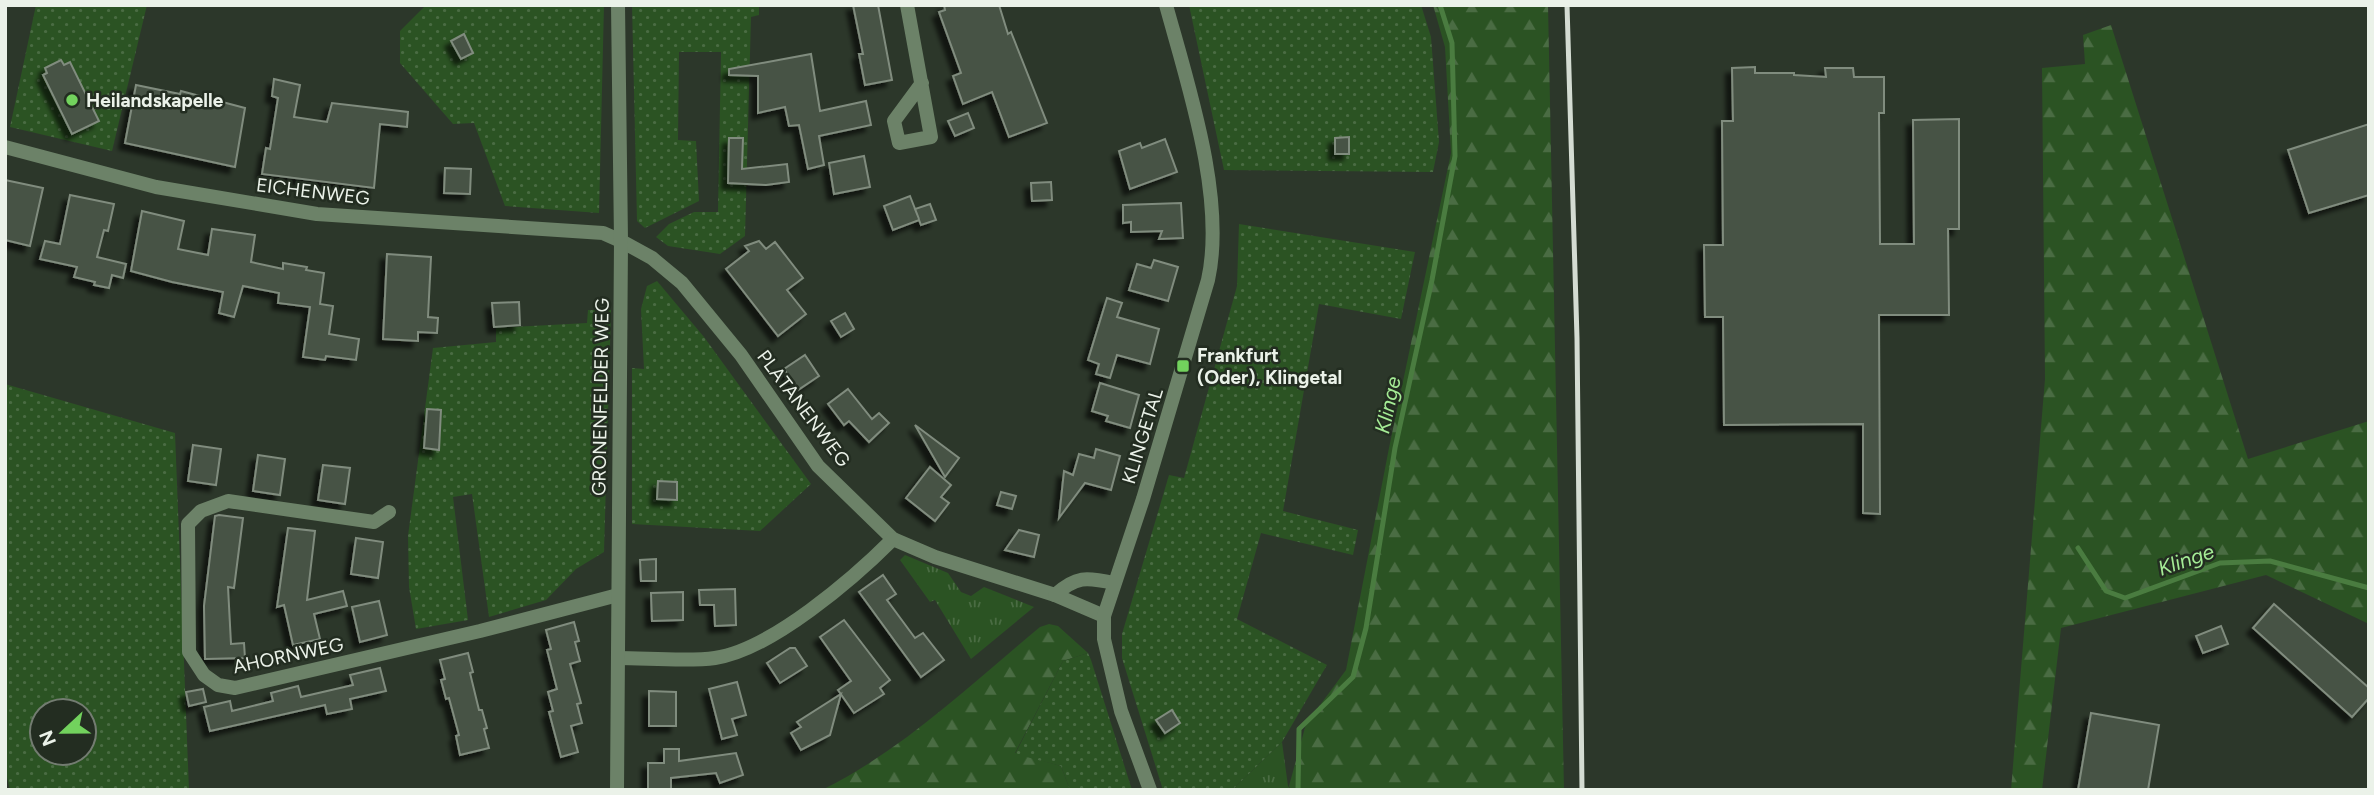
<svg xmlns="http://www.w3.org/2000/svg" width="2374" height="795" font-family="Figtree,sans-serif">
<defs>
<pattern id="grass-tufts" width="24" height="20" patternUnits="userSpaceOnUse" patternTransform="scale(1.75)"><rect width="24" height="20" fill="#2b5323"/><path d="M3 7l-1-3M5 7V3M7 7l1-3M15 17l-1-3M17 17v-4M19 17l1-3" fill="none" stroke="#4a6c43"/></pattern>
<pattern id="forest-firs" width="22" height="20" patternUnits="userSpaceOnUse" patternTransform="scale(1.75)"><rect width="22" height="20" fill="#2b5323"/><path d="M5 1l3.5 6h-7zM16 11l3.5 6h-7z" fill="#4a6c43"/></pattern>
<pattern id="garden-dots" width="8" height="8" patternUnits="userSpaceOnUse" patternTransform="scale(1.75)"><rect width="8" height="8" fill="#2b5323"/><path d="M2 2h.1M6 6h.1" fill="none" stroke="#4a6c43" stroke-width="1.8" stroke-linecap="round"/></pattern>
<filter id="shadow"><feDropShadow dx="-6" dy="6" stdDeviation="2" flood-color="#0009"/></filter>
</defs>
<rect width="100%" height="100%" fill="#2c372a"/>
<!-- grass -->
<g fill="url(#grass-tufts)">
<path d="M905,555L948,573L961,592L971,596L984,587L1034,607L971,659L935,600L930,602L900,560Z"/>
<path d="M1282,742L1288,786L1291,790H1232Z"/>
</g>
<!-- forest -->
<g fill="url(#forest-firs)">
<path d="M1433,5H1548L1564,790H1291L1289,786L1306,724L1346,670L1389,448L1451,153L1445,47Z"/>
<path d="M2111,25L2248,459L2369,421V624L2266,575L2061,628L2042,790H2011L2045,379L2042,68L2085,64L2083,35Z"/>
<path d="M1049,624L1058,626L1088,653L1063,661L1015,753L1061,766L1070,790H822C903,750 971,684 1040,627Z"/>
</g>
<!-- garden -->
<g fill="url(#garden-dots)" fill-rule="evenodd">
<path d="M36,5H147L112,151L10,127Z"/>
<path d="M431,5H604L599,213L505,206L474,123L453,124L400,63V31L424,7Z"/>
<path d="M632,5H759V15L751,17L745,236L720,254L668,246L656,237L669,224L694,212H718L721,52H679L678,140L696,141L699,201L645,228L637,221Z"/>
<path d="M1189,5H1421L1431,37L1439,142L1433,172L1224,170Z"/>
<path d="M1239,224L1415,252L1401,319L1319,304L1283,511L1358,530L1353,555L1261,533L1237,619L1327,665L1282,742L1232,790H1163L1122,658V634L1169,475L1184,478L1237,286Z"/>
<path d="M657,281L704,337L811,484L760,531L632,524V368L644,369L641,309L647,286Z"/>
<path d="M588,310H611L604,552L576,569L546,600L489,617L472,494L453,497L468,620L416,629L409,587L408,536L433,348L496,342V328L587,323Z"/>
<path d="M5,384L175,433L189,790H10L5,769ZM42,711H84V753H42Z"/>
<path d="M1088,653L1091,660L1132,790H1070L1061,766L1015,754L1063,661Z"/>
</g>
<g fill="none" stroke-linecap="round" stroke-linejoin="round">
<!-- stream -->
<g stroke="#4a7c40" stroke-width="5">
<path d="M2078,548L2106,591L2125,598L2220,563L2270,561L2369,588"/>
<path d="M1298,790L1299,729L1353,677L1366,628L1395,448L1432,280L1455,156L1452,43L1440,5"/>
</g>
</g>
<!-- building -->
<g fill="#475245" stroke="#808c7e" stroke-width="2" filter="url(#shadow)">
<path d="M853,5H878L892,80L865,85L859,54H863Z"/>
<path d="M944,5H999L1008,34L1011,32L1047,123L1009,137L992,92L963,104L953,76L961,73L939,12L945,10Z"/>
<path d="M464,34L473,53L461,59L451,41Z"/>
<path d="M811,54L820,111L866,101L871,125L819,136L824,165L808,169L799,125L789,126L785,107L758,113V76L729,75V69Z"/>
<path d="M61,60L64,65L70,62L99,121L72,134L43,75L47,73L45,68Z"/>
<path d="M1755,67V73H1794V75L1826,77L1825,68H1853L1854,77H1884V113H1879L1880,244H1914L1913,120L1959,119V229H1948L1949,315H1879L1880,514L1863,513V424L1724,425L1723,317H1705L1704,245H1723L1722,121H1733L1732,68Z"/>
<path d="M274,79L300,85L294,117L327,122L332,103L408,112L407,127L380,124L374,188L262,174L266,148L270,149L278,98L272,96Z"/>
<path d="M136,85L180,94L181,91L245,108L235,167L125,143Z"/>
<path d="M968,113L974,128L955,136L948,121Z"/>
<path d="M2369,124V195L2309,213L2288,150Z"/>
<path d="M1349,137V154H1335V138Z"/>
<path d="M729,138H743L742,169L787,164L789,182L766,185L728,183Z"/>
<path d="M1165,139L1177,172L1130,189L1119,151L1140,143L1142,148Z"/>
<path d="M864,156L870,187L834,194L829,163Z"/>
<path d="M445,168L471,169L470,194L444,193Z"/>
<path d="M5,180L43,188L30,246L5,240Z"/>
<path d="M1051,182L1052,200L1032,201L1031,183Z"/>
<path d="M70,195L114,204L108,231L104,230L97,257L126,264L123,278L112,275L109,288L94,285L95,282L74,277L77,267L40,259L45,241L60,244Z"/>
<path d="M910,196L919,219L915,209L930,204L936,220L921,225L919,220L893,230L884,206Z"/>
<path d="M1181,203L1183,238L1159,239L1162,231L1131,232V222L1123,223V205Z"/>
<path d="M142,211L184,221L178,249L208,255L212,229L255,235L251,262L283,269V263L307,267L306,270L324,273L320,304L333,306L329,334L359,339L356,360L326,356L325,360L303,357L310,307L278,303L279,293L243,286L234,317L219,313L223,292L172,282L131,271Z"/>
<path d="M759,241L766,249L775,242L803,278L787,290L806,314L778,336L726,269L749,251L745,246Z"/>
<path d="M387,254L431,257L428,317L438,318L437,333L418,332V341L383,339Z"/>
<path d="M1154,260L1178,267L1168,301L1129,290L1137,264L1151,268Z"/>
<path d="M1107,298L1122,303L1117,317L1159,329L1150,364L1117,355L1110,378L1096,374L1099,364L1088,360Z"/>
<path d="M519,302L520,325L494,327L492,303Z"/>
<path d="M845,313L854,329L841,337L831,321Z"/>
<path d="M805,355L819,376L798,390L784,369Z"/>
<path d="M1100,383L1139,395L1130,428L1106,421L1108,416L1092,411Z"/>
<path d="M848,389L872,419L879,413L889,423L869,442L849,421L844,425L828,404Z"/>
<path d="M427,409L441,410L439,450L424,448Z"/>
<path d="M915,425L959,458L945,477Z"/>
<path d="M193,445L221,449L216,485L188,481Z"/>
<path d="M1096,449L1120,456L1111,490L1085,483L1059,518L1064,471L1073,475L1079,454L1094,458Z"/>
<path d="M258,455L285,459L280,495L253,491Z"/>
<path d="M323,465L350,468L345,504L318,500Z"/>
<path d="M930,467L951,485L941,497L949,503L935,521L906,498Z"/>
<path d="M658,481L677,482V500L657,499Z"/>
<path d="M1001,492L1016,496L1012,509L997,505Z"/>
<path d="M219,515L243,518L234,588L228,587L231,644L244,643L245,658L205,659L204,606L215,516Z"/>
<path d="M288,528L315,531L307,600L343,591L347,606L314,614L320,639L293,645L284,605L277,607Z"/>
<path d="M1019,530L1039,535L1034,557L1005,550Z"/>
<path d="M356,538L383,542L378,578L351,574Z"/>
<path d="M656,559V581H641L640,560Z"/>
<path d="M883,575L896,594L887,600L915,638L923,633L944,660L921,677L859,592Z"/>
<path d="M735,589L736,625L715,626L714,605H700L699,590Z"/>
<path d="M683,592V620L652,621L651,593Z"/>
<path d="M379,601L387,635L360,642L352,607Z"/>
<path d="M2274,604L2369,688V698L2352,717L2253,628Z"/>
<path d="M844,620L890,680L880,688L884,694L854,713L838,690L851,681L820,637Z"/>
<path d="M574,622L579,641L575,642L580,661L570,664L581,703L577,704L582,723L571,726L578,752L561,757L549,712L553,711L548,692L557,689L547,650L551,649L546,630Z"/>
<path d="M2221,626L2228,644L2203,653L2196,636Z"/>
<path d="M790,648H795L807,666L780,683L767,663Z"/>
<path d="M468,653L473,672L470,673L479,710H482L487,728L484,729L489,748L460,755L456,736L459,735L449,698L446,699L441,680L445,679L440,660Z"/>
<path d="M380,668L386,691L350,699L352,709L327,714L325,705L210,731L204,707L230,701L232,711L273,701L271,693L298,686L301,697L353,685L350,675Z"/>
<path d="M737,682L746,715L732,719L737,735L722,739L709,689Z"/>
<path d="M203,689L206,702L189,706L186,692Z"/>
<path d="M649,691L676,692V726H649Z"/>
<path d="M841,694L830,735L801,750L791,733L801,727L797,722Z"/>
<path d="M1172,710L1180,723L1165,733L1156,720Z"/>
<path d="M2091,713L2159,725L2148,790H2078Z"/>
<path d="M664,749H679V761L736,753L743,775L720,783L716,773L671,778V790H648V763H664Z"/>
</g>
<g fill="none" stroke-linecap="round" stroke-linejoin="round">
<!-- street -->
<g stroke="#6c8268" stroke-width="14">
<path d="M907,5L931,137L899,143L894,121L922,83"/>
<path d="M5,147L156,187L317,214L603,233L621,241L652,258L682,283L741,355L818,466L893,539L935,557L1055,595L1104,616"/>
<path d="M389,512L374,522L228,501L201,511L188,524L189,652L204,675L218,685L235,688L480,631L618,595"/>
<path d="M1055,595C1076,576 1086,577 1114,583"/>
<path d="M618,658C646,658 689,662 715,658C771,650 854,578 893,539"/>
<path d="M617,790L621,241L618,5"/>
<path d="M1150,790L1121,711L1104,639V616L1143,499L1208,280C1226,199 1188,85 1166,5"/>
</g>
<!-- rail -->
<path stroke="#d4dcd2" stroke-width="5" d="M1567,5L1577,338L1582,790"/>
</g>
<!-- markers -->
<g fill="#72d25d" stroke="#232d21" stroke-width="2.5">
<circle cx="72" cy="100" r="7"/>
<rect x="1176" y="359" width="14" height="14" rx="3.5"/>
</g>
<g text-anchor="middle" stroke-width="5" stroke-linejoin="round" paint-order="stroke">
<!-- poi labels -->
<g font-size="19" font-weight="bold" fill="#ebf2e9" stroke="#232d21" text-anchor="start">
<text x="86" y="107">Heilandskapelle</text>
<text x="1197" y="362">Frankfurt<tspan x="1197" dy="22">(Oder), Klingetal</tspan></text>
</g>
<!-- street labels -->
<g font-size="19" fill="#ebf2e9" stroke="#232d21">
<text transform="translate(313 191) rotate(7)" y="7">EICHENWEG</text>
<text transform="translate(600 397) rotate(-89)" y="7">GRONENFELDER WEG</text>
<text transform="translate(804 408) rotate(53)" y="7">PLATANENWEG</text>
<text transform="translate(1142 436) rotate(-73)" y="7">KLINGETAL</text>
<text transform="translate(288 655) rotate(-12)" y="7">AHORNWEG</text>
</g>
<!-- water labels -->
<g font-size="21" font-style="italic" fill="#a5ec96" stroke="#232d21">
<text transform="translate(1388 405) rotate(-78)" y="7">Klinge</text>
<text transform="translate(2186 560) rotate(-19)" y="7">Klinge</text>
</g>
</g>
<!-- border -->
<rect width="2374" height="795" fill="none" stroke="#ebf2e9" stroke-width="14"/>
<!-- north arrow -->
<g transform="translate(63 732) rotate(248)"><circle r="33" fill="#232d21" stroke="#737c71" stroke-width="2"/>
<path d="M0-5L12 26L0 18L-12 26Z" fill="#72d25d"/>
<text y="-10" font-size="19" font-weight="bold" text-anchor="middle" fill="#ebf2e9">N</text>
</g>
</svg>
